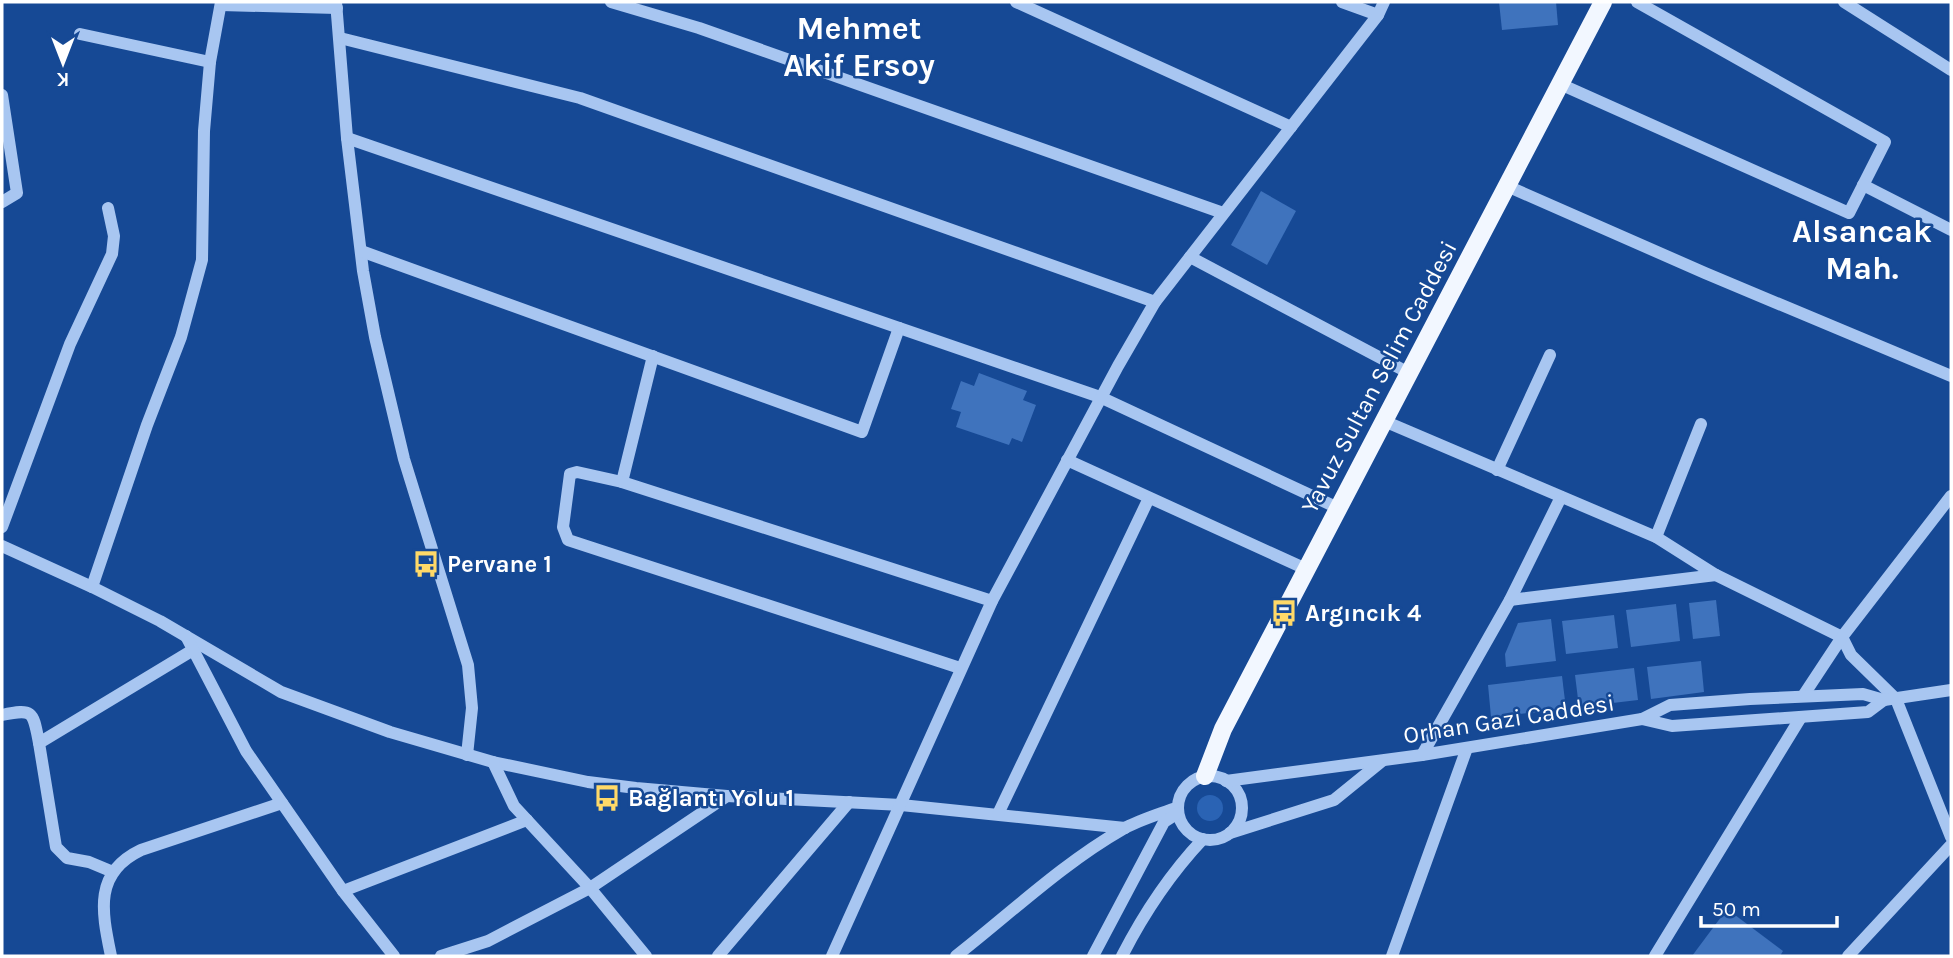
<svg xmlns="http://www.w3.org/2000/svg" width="1953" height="958" font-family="Karla,sans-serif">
<rect width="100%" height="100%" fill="#164995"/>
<!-- grass -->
<circle fill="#2a63b4" cx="1210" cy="808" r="13"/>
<!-- building -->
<g fill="#3f73bd">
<path d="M1499,2H1556L1558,25L1502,30Z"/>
<path d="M1261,191L1296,211L1267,265L1231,245Z"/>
<path d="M979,373L1027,391L1023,400L1036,405L1022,442L1012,438L1009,445L956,427L961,412L951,409L961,381L974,386Z"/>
<path d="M1716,600L1720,636L1693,639L1689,603Z"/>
<path d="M1676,604L1680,641L1631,647L1626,610Z"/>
<path d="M1614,615L1618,648L1566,654L1562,621Z"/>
<path d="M1551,619L1556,661L1506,667L1505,654L1518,623Z"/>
<path d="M1701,661L1704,692L1651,699L1647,667Z"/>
<path d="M1634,668L1638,700L1579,707L1575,675Z"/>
<path d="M1562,676L1566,709L1491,717L1488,685Z"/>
<path d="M1727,909L1783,951L1780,956H1692Z"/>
</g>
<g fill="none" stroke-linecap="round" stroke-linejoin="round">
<!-- minor -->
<g stroke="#a8c6f1" stroke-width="12">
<path d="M336,2L347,138L363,271L375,337L404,459L468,665L472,708L467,755"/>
<path d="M611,2L699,28L1223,213"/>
<path d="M1016,2L1291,127"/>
<path d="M1342,2L1378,15"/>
<path d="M1844,2L1951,70"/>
<path d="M221,5L337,8"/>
<path d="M80,34L210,62"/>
<path d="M340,38L580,98L1155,302"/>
<path d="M1560,84L1849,213L1885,142L1637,2"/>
<path d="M2,95L17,193L2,202"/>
<path d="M347,138L1100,397L1338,508"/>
<path d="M1863,185L1951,230"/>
<path d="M1507,186L1705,273L1951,376"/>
<path d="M361,251L862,432L899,328"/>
<path d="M1190,257L1409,373"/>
<path d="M653,356L622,482L992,601"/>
<path d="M1384,421L1656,537L1716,575L1842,637L1851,655L1896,699L1951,837"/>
<path d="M1067,460L1306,569"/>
<path d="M1497,470L1550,355"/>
<path d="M622,482L577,472L570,474L563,527L568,540L960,668"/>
<path d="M2,527L70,344L112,254L114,236L108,208"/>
<path d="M1656,537L1701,424"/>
<path d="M2,546L92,587L160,621L281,692L390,732L493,762L588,782L636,788L727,796L901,805L1125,828"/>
<path d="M92,587L147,425L181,337L202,260L204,131L210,62L221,2"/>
<path d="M1510,600L1716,575"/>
<path d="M186,636L246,751L343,891L394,956"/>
<path d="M1803,696L1842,637L1951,496"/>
<path d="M2,715C34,708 33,712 39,743"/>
<path d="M1642,719L1672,726L1868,712L1884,700"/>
<path d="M1422,755L1510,600L1561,497"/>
<path d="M493,762L514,806L590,888L646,956"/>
<circle cx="1210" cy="808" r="32"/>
<path d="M1226,781L1422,755L1642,719L1670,705L1750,699L1863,694L1884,700L1951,690"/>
<path d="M998,814L1149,498"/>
<path d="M1230,833L1334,800L1382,761"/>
<path d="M113,872L89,862L67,858L56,847L39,743L193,650"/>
<path d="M343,891L527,820"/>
<path d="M111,956C102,912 93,873 141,850L282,803"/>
<path d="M441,956L488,941L590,888L727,796"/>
<path d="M718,956L849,802"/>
<path d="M832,956L992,601L1118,366L1155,302L1378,15L1384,2"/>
<path d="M956,956C1011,913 1062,864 1123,829C1139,820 1160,814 1178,807"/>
<path d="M1093,956L1164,822L1178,813"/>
<path d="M1122,956C1144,913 1170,874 1203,839"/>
<path d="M1392,956L1467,748"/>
<path d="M1655,956L1801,717"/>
<path d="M1848,956L1951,845"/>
</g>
<!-- major -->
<path stroke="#f2f7ff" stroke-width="18" d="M1205,776L1223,729L1603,2"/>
</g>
<!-- icons -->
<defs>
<symbol id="bus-bare" viewBox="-9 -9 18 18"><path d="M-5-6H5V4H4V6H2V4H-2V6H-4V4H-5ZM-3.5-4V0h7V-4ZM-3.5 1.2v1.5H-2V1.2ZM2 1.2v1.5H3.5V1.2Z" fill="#ffd968" stroke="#164995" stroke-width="2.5" paint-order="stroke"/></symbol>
</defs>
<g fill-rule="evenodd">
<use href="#bus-bare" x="407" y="545" width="38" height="38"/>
<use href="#bus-bare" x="1265" y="594" width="38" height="38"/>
<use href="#bus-bare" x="588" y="779" width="38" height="38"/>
</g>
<g text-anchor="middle" stroke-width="5" stroke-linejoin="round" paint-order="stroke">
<!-- street labels -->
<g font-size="24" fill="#fff" stroke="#164995">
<text transform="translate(1379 377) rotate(-62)" y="8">Yavuz Sultan Selim Caddesi</text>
<text transform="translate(1509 719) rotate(-9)" y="8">Orhan Gazi Caddesi</text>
</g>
<!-- poi labels -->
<g font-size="24" font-weight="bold" fill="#fff" stroke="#164995" text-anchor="start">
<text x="447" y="572">Pervane 1</text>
<text x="1305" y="621">Argıncık 4</text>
<text x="628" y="806">Bağlantı Yolu 1</text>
</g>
<!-- district labels -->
<g font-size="32" font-weight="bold" fill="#fff" stroke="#164995">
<text x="859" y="39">Mehmet<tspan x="859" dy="37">Akif Ersoy</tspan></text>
<text x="1862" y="242">Alsancak<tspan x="1862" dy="37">Mah.</tspan></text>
</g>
</g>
<!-- border -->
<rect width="1953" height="958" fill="none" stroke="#ffffff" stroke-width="7"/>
<!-- north arrow -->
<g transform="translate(63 63) rotate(180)" stroke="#164995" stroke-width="5" paint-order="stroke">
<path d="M0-5L12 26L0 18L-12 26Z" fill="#ffffff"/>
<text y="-10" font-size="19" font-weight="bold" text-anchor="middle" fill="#ffffff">K</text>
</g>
<!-- scale -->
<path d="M1701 916v10h136v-10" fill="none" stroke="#ffffff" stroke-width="3.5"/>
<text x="1712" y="916" font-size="21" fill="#ffffff" stroke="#164995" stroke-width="5" paint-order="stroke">50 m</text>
</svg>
